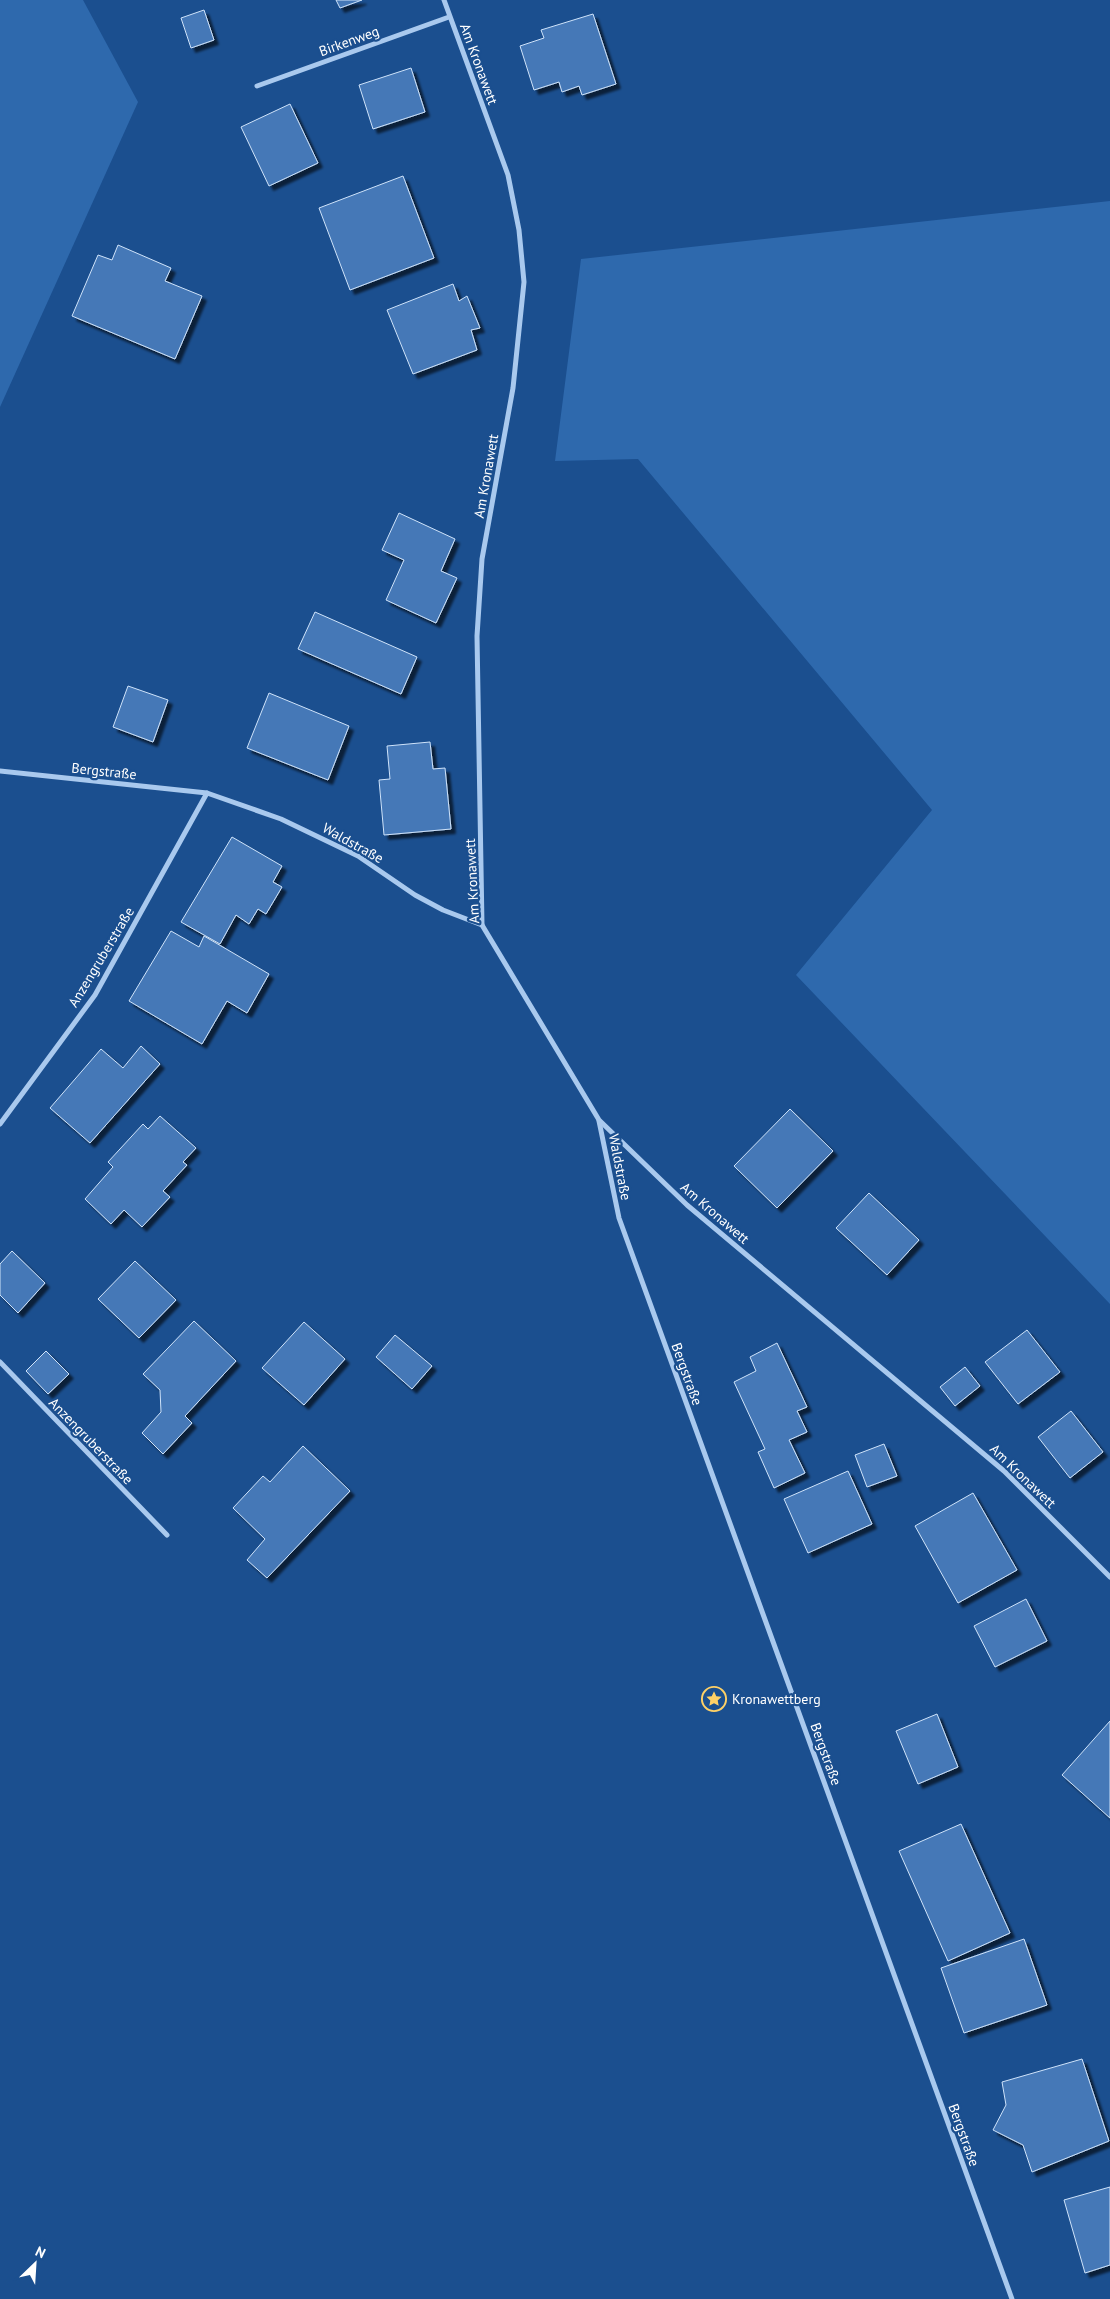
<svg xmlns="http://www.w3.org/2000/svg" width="1110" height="2299" font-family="'PT Sans',sans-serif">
<defs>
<filter id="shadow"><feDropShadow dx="4.5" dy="4.5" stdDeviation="1" flood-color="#0009"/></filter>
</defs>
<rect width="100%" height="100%" fill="#1b4f8f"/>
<!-- green -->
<g fill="#2e69ad">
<path d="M0,0H83L138,102L0,407Z"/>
<path d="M1110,201V1304L796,975L932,810L638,459L555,461L581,259Z"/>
</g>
<!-- building -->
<g fill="#4478b7" stroke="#cfe3fa" filter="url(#shadow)">
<path d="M336,0H362L340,8Z"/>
<path d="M204,10L214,40L191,48L181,18Z"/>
<path d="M593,14L616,84L582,95L579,86L562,92L559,82L534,90L520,46L544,38L541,30Z"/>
<path d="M411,68L425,112L373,129L359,85Z"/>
<path d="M290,104L318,163L269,186L241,127Z"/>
<path d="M403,176L434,258L350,290L319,208Z"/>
<path d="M118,245L171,268L165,281L202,296L175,359L72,316L98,255L112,260Z"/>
<path d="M453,284L459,301L467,296L480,328L471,330L477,350L413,374L387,310Z"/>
<path d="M399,513L455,539L441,571L457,578L436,623L386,600L404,560L382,550Z"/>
<path d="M315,612L417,657L401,694L298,649Z"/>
<path d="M128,686L168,700L153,742L113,727Z"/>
<path d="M269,693L349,726L328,780L247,748Z"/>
<path d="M430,742L433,769L445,768L451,829L384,835L379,780L390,779L387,746Z"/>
<path d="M232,837L282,866L273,882L282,887L266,914L258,909L249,924L236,915L220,944L181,922Z"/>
<path d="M171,931L199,947L204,936L269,974L247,1013L227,1001L202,1044L129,1001Z"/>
<path d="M141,1046L160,1064L90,1143L50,1108L101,1049L123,1068Z"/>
<path d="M790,1109L833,1151L777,1208L734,1166Z"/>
<path d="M160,1116L196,1148L183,1162L187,1165L163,1191L170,1197L142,1227L124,1210L111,1224L85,1199L113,1167L108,1162L143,1124L148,1129Z"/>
<path d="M869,1193L919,1240L887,1275L836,1228Z"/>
<path d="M12,1251L45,1283L18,1313L0,1295V1264Z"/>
<path d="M135,1261L176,1300L139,1338L98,1299Z"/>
<path d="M194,1321L236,1361L185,1416L192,1423L163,1454L142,1433L161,1412L160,1390L143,1374Z"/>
<path d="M304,1322L345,1359L304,1405L262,1368Z"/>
<path d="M1027,1330L1060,1372L1018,1404L985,1362Z"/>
<path d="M395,1335L432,1366L412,1389L376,1357Z"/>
<path d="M777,1343L807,1407L797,1411L807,1432L789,1440L805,1473L774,1488L758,1452L765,1449L734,1382L756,1371L750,1357Z"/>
<path d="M46,1351L69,1374L48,1394L26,1371Z"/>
<path d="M965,1367L980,1386L955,1406L940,1387Z"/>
<path d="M1071,1411L1103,1452L1070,1478L1038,1437Z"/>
<path d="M884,1444L897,1476L867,1487L855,1455Z"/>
<path d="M303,1446L350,1491L267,1578L247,1560L265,1539L233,1508L263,1476L270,1482Z"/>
<path d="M848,1471L872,1524L808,1553L784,1499Z"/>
<path d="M973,1493L1017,1570L958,1603L915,1526Z"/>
<path d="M1026,1599L1047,1641L995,1667L974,1626Z"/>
<path d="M937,1714L958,1767L918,1784L896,1731Z"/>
<path d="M1110,1721V1818L1062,1775Z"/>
<path d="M961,1824L1010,1933L948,1961L899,1851Z"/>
<path d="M1024,1939L1047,2005L964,2033L941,1968Z"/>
<path d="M1082,2059L1109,2141L1032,2172L1023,2145L993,2130L1006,2105L1002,2082Z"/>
<path d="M1110,2187V2265L1085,2273L1064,2200Z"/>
</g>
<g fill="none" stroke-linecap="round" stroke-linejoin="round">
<!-- street -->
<g stroke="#a9c9ee" stroke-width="5">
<path d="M444,0L508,175L519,230L524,282L513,388L482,559L477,636L482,925L599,1120L687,1205L1004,1471L1110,1577"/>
<path d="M257,86L449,17"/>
<path d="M0,771L207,793L281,819L358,856L415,895L443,910L482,925"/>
<path d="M599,1121L619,1218L1012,2299"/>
<path d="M0,1124L95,995L207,793"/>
<path d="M0,1362L167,1535"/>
</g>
</g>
<!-- icons -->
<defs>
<symbol id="sight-ring" viewBox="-11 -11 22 22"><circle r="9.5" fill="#1b4f8f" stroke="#ffd166" stroke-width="1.5"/><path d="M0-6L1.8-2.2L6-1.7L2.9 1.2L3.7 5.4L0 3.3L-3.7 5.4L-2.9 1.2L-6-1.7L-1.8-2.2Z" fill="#ffd166"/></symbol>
</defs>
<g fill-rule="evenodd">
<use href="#sight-ring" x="700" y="1685" width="28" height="28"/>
</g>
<g text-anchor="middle" stroke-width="4.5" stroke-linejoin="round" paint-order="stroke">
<!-- street labels -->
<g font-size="14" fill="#fff" stroke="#1b4f8f">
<text transform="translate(349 41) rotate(-20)" y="5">Birkenweg</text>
<text transform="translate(479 64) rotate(70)" y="5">Am Kronawett</text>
<text transform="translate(486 476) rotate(-80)" y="5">Am Kronawett</text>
<text transform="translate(104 771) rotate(6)" y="5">Bergstraße</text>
<text transform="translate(353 843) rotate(29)" y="5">Waldstraße</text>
<text transform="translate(472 881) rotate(-93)" y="5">Am Kronawett</text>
<text transform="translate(101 957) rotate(-59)" y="5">Anzengruberstraße</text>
<text transform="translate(620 1167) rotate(79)" y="5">Waldstraße</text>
<text transform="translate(715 1213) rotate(41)" y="5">Am Kronawett</text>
<text transform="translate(687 1374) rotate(70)" y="5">Bergstraße</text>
<text transform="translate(91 1441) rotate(46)" y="5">Anzengruberstraße</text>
<text transform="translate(1023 1476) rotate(44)" y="5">Am Kronawett</text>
<text transform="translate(826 1754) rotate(70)" y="5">Bergstraße</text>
<text transform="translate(964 2135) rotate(70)" y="5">Bergstraße</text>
</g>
<!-- poi labels -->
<g font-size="14" fill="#fff" stroke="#1b4f8f" text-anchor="start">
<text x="732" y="1704">Kronawettberg</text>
</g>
</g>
<!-- north arrow -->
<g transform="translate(35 2264) rotate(25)" stroke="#1b4f8f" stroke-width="4" paint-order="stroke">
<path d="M0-4L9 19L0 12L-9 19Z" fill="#ffffff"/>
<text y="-8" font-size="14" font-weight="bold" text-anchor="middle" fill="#ffffff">N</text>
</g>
</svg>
